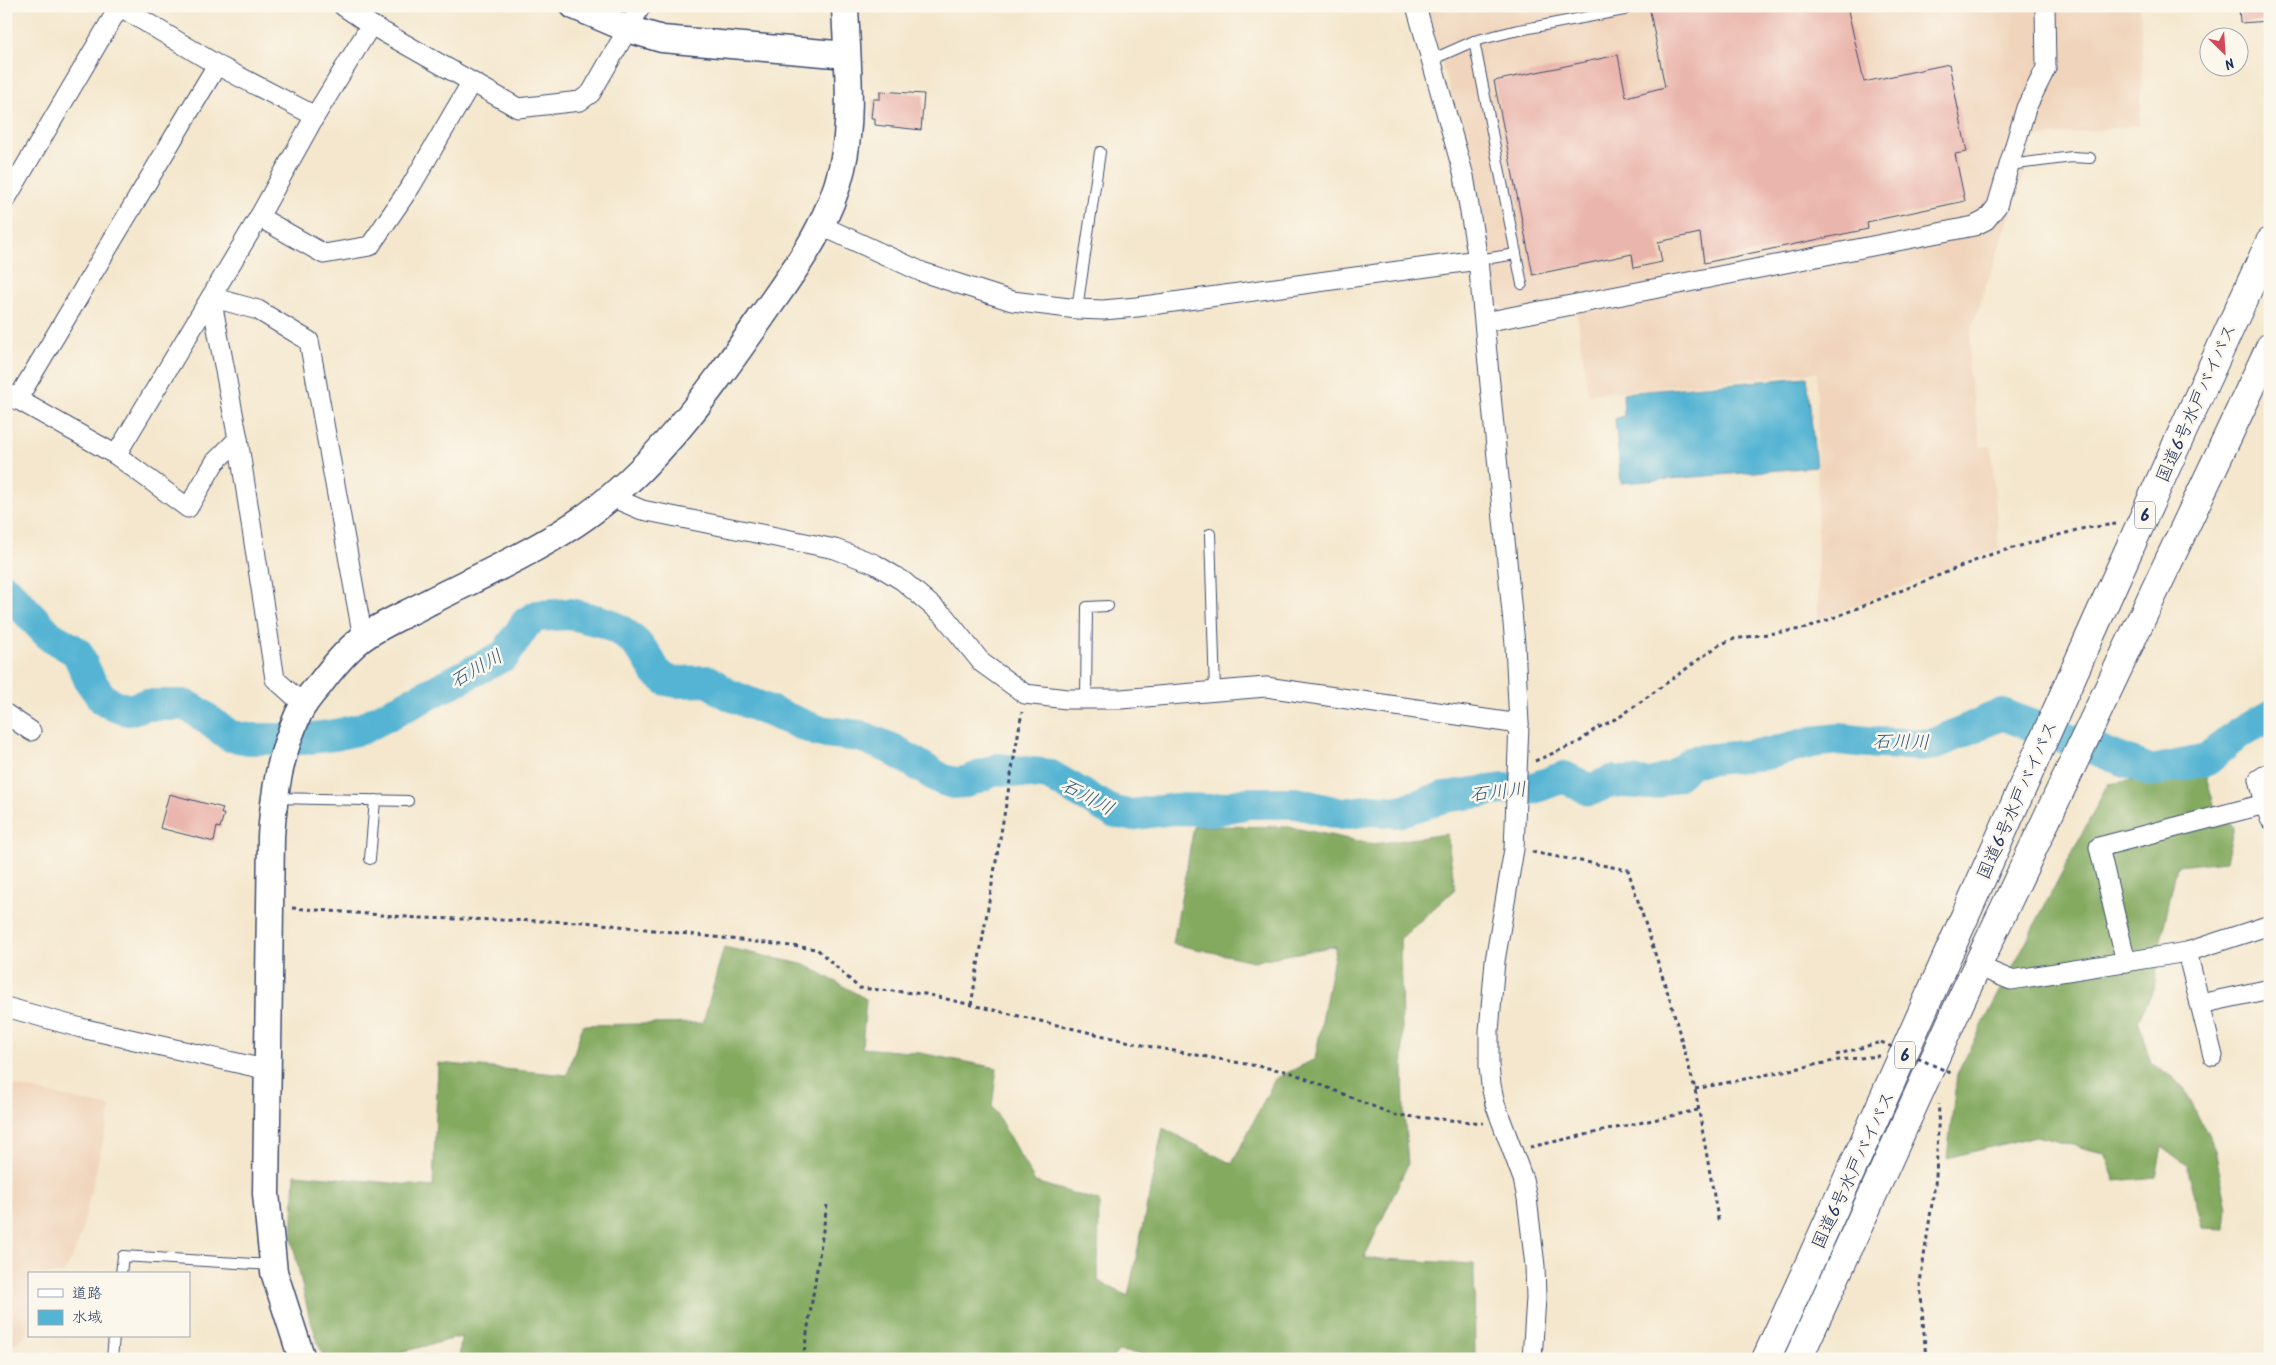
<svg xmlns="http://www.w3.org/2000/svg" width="2276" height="1365" font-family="Kalam,'Klee One',sans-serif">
<rect width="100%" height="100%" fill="#fbf7ec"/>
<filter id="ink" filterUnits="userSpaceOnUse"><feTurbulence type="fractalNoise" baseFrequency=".02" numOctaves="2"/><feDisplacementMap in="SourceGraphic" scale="10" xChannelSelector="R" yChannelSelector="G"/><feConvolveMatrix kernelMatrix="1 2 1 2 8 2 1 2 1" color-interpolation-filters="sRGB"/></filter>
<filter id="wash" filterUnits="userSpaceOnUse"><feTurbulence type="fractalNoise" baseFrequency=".0096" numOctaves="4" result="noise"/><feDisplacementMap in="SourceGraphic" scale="20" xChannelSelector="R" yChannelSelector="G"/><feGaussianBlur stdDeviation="1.12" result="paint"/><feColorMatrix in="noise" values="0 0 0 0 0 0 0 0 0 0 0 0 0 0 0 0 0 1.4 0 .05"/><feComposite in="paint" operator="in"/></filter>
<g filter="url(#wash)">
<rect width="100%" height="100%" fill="#f4e7cd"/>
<!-- built -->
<g fill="#f0d5bc">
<path d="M1426,6H2140L2142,69L2140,125L2032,138L2024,174L1972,327L1968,368L1981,447L1991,446L1999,549L1818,620L1817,372L1588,394L1575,298L1509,313L1489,295L1485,242L1471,167Z"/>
<path d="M6,1084L111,1107L80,1238L72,1258L63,1274H29V1333L6,1349Z"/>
</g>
<!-- forest -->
<g fill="#84aa60" stroke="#506c5f">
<path d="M2204,770L2215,809L2234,827L2226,861L2177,866L2161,940L2154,990L2138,1020L2151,1063L2183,1086L2215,1150L2227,1208L2225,1229L2203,1228L2187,1165L2162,1147L2156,1177L2115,1181L2104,1153L2036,1136L1947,1158L1957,1074L2108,784Z"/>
<path d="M1194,826L1289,827L1374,844L1447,834L1455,889L1400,939L1404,1112L1408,1164L1364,1258L1474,1264L1475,1359H1185L1118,1351L1112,1359H459L461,1337L372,1359H324L309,1316L292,1240L295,1174L433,1187L438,1063L567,1075L583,1025L703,1023L724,947L806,965L866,999L862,1048L920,1053L997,1068L992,1106L1035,1182L1099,1201L1098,1281L1128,1296L1163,1128L1232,1164L1275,1079L1315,1059L1336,946L1254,961L1173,944Z"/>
</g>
<!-- water -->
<path fill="#54b4d3" stroke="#387298" d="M1807,377L1816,467L1621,483L1615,419L1624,416L1623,393Z"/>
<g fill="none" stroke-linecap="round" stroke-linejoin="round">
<!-- river -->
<path stroke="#54b4d3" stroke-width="32" d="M6,590L50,636L77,652L90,681L103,699L115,706L129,710L145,705H184L195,710L230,736L249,739H304L335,735L361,729L505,655L526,623L537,616L571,614L607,623L621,631L634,641L647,656L656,672L666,680L677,682L709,681L725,693L818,731L860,736L892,749L941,779L953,783L966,782L998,769L1049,775L1113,812L1130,815L1174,809L1214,810L1248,803H1296L1342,814L1372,810L1397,812L1444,797L1503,789H1531L1564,777L1591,790L1611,781L1652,784L1675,776L1693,761L1766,754L1812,742L1839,739L1878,743L1932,745L2002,714L2152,771L2207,760L2239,733L2270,716"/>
</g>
<g id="blocks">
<!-- building -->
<g fill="#eab5ac">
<path d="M1649,6H1847L1864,82L1949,64L1967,152L1955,154L1965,201L1867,222L1868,229L1704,263L1700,233L1658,242L1662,262L1634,268L1632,254L1533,275L1494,81L1618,55L1626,97L1665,87Z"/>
<path d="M2239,6H2270V21L2240,23Z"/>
<path d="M880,91L924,94L921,130L875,125V118H871L873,99H880Z"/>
<path d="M169,794L223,808L221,814H224L220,828L217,827L214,842L160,828Z"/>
</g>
</g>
</g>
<g filter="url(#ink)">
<use href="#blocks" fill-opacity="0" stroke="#3c4b6f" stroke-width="1"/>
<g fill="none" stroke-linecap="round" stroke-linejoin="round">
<defs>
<g id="lane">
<path d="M1474,41L1522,284"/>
<path d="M1431,60L1474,41L1514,31L1624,10L1623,6"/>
<path d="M2009,165L2072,157L2090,158"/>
<path d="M1478,260L1516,254"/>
<path d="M1077,309L1100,152"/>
<path d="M1210,534L1215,691"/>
<path d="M1086,699L1087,607L1108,606"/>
<path d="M275,798L408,801"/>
<path d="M370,859L375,800"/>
<path d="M121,1274L123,1256L272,1265"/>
<path d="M112,1359L114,1336"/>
</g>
<g id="street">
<path d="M119,6L217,65L315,116"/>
<path d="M343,6L371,25L518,108L580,101L591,93L641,6"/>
<path d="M1416,6L1464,176L1478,260L1515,644L1519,724L1514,849L1495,961L1489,1031V1066L1491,1085L1495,1104L1523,1179L1527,1198L1535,1266L1536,1298L1532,1359"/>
<path d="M6,199L119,7"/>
<path d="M259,217L324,254L370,246L411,186L471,83"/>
<path d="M822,226L922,272L1012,301L1077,309L1103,310L1137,307L1478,260"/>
<path d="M1485,322L1974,226L1986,220L1997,206L2026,108L2046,68L2045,6"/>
<path d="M8,394L116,455L188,508L215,462L238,439"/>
<path d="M17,400L217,65"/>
<path d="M116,455L259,217L315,116L371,25"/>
<path d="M609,496L642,510L835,549L875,564L903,581L945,617L982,663L1025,694L1067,699H1121L1266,687L1519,724"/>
<path d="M303,704L275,679L238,439L211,297L258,310L309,341L363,638"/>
<path d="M6,714L31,731"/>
<path d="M2265,804L2259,779L2270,772"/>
<path d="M2187,952L2213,1056"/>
<path d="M2126,962L2099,847L2265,804L2270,819"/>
<path d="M1977,966L2011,980L2187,952L2270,925"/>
<path d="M2200,1004L2270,989"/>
<path d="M6,1007L81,1028L269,1070"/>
</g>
<g id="secondary">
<path d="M574,6L628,29L662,39L847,55"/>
<path d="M302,1359L274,1272L266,1194L271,836C274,792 280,755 298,715C303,703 312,693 320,684C332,668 344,653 360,640C379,625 405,615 427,603C476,578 528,555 575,524C654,471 709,392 763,315C795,269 829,225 842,168C854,115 847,61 845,6"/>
</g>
<g id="highway">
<path d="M1766,1359C1936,987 2097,612 2270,242"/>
<path d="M1798,1359L1963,996L2270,347"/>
</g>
</defs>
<!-- lane casing -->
<use href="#lane" stroke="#3c4b6f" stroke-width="12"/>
<!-- street casing -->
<use href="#street" stroke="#3c4b6f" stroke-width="21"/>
<!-- secondary casing -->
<use href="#secondary" stroke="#3c4b6f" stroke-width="29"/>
<!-- highway casing -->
<use href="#highway" stroke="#3c4b6f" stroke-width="30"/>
<!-- path -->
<g stroke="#3c4b6f" stroke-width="3" stroke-dasharray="4 4" stroke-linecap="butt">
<path d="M1535,761L1579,742L1594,730L1621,716L1719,645L1734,639L1808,628L1992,554L2080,529L2116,524"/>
<path d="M1532,852L1628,870L1672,1006L1695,1089L1719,1224"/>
<path d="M292,908L419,918L585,922L817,949L859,988L925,994L1147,1046L1290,1072L1394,1115L1483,1123"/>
<path d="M971,1005L1022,712"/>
<path d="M1836,1055L1881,1042"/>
<path d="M1695,1089L1839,1060L1879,1056"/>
<path d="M1530,1147L1698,1110"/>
<path d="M803,1359L827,1205"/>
<path d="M1926,1359L1920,1283L1936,1177L1939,1104"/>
</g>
<!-- lane -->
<use href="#lane" stroke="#fff" stroke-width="10"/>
<!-- street -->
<use href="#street" stroke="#fff" stroke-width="19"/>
<!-- secondary -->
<use href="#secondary" stroke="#fff" stroke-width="26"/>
<!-- highway -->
<use href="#highway" stroke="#fff" stroke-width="28"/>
<!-- path-bridge -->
<path stroke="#3c4b6f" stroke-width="3" stroke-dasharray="4 4" stroke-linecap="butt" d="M1881,1042L1953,1074"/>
</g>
</g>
<g text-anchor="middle" stroke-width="5" stroke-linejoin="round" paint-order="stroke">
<!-- shield labels -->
<g fill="#fbf7ec" stroke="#5e6b89" stroke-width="1">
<rect x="2135" y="501.5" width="20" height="27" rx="4"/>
<rect x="1895" y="1041.5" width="20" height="27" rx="4"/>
</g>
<g font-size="16" font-weight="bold" fill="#1b2f5e">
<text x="2145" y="521">6</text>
<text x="1905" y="1061">6</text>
</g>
<!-- street labels -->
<g font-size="18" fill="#1b2f5e" stroke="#fbf7ec">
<text transform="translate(2196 403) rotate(-66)" y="6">国道6号水戸バイパス</text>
<text transform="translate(2017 800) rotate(-66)" y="6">国道6号水戸バイパス</text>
<text transform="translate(1853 1170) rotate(-65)" y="6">国道6号水戸バイパス</text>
</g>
<!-- water labels -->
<g font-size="19" font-style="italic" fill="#2c5781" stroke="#fbf7ec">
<text transform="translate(476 668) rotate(-30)" y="7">石川川</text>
<text transform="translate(1901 741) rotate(1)" y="7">石川川</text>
<text transform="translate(1498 791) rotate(-6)" y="7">石川川</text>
<text transform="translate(1088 796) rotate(28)" y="7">石川川</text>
</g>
</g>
<!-- margin -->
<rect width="2276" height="1365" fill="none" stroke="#fbf7ec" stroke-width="25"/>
<!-- legend -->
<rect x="28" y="1272" width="162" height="65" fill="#fbf7ec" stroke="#a1a7b3"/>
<rect x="38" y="1289" width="25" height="8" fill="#ffffff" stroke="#a1a7b3"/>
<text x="72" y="1298" font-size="15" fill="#1b2f5e">道路</text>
<rect x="38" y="1310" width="25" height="15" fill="#54b4d3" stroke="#a1a7b3"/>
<text x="72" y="1322" font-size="15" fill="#1b2f5e">水域</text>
<!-- north arrow -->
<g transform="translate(2224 52) rotate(155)"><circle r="24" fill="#fbf7ec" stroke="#a1a7b3"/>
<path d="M0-4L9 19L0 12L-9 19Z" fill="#d1495b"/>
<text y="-8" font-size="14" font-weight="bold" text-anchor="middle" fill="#1b2f5e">N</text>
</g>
</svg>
